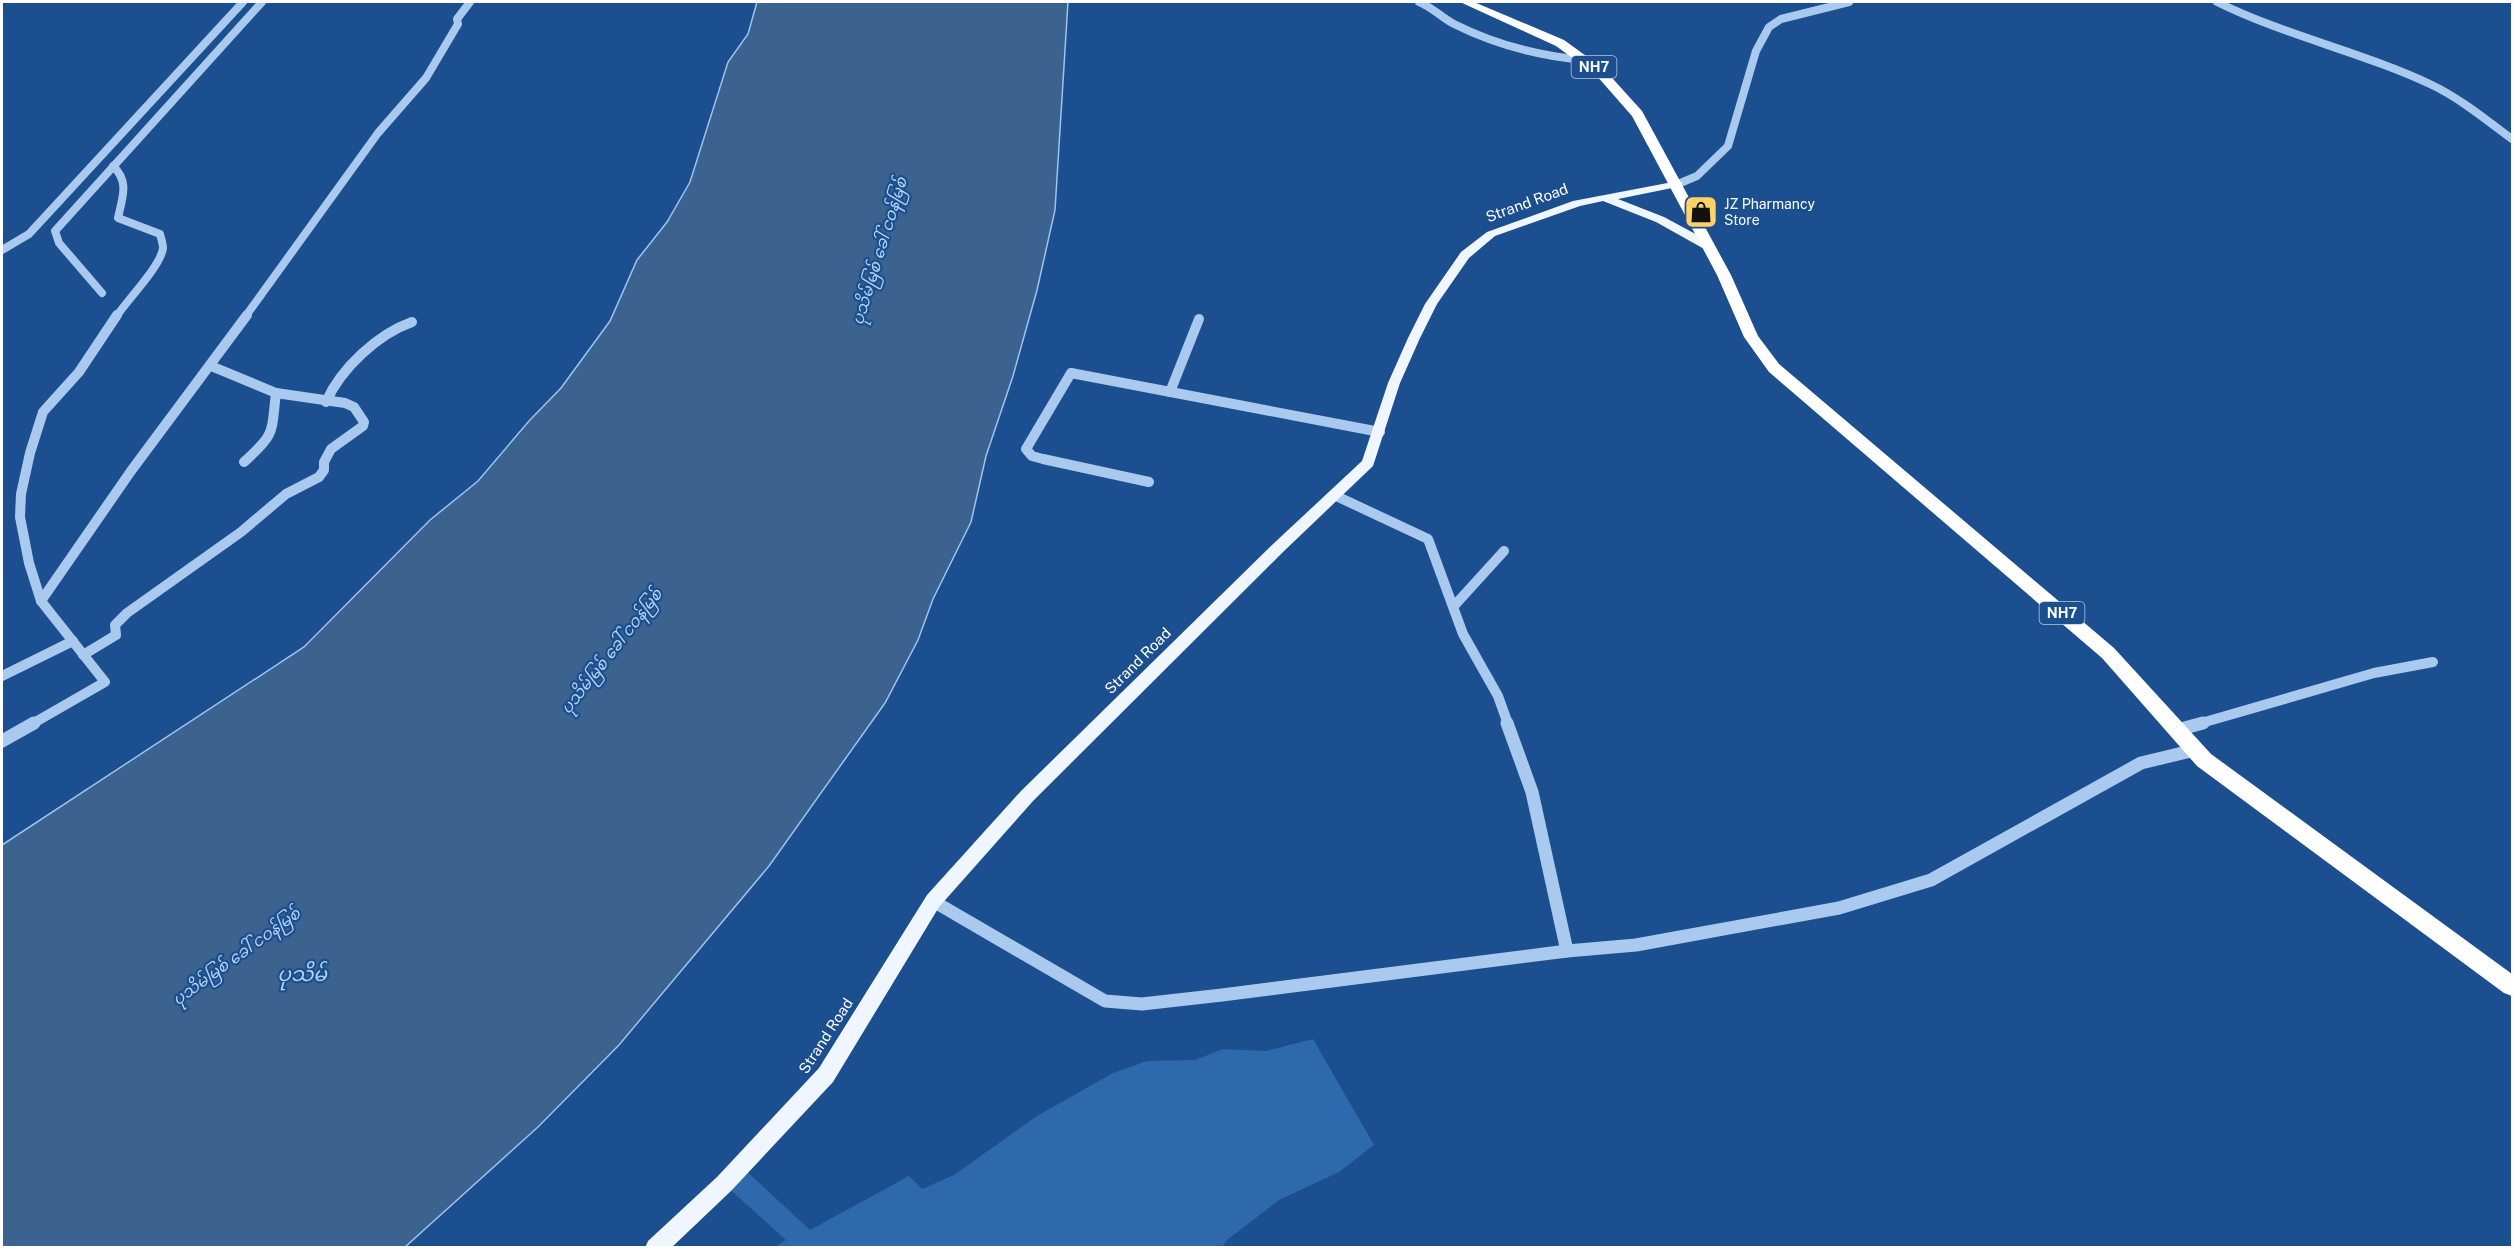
<svg xmlns="http://www.w3.org/2000/svg" width="2514" height="1249" font-family="'Public Sans','Noto Sans Myanmar',sans-serif">
<rect width="100%" height="100%" fill="#1b4f8f"/>
<!-- green -->
<path fill="#2e69ad" d="M1313,1039L1374,1145L1339,1172L1279,1200L1227,1240L1222,1247H775L786,1240L724,1184L741,1166L810,1230L909,1176L922,1189L954,1175L1037,1116L1113,1073L1147,1061L1195,1060L1223,1049L1266,1051Z"/>
<!-- water -->
<path fill="#3c6290" stroke="#9cc4f0" stroke-width="1.5" d="M757,2H1068L1055,210L1037,290L1013,376L986,456L971,522L933,599L918,640L885,703L769,866L619,1045L538,1127L405,1247H2V845L304,647L430,520L478,481L529,421L561,388L610,321L637,260L667,222L690,182L728,62L748,34Z"/>
<g fill="none" stroke-linecap="round" stroke-linejoin="round">
<!-- minor-far2 -->
<g stroke="#a9c9ee" stroke-width="8">
<path d="M1419,2C1432,7 1442,18 1454,24C1494,44 1539,56 1583,60"/>
<path d="M2217,2C2286,36 2362,52 2432,85C2461,99 2486,120 2512,139"/>
<path d="M113,166C130,182 122,198 118,218L160,234C161,238 163,244 163,248C161,266 127,300 116,317"/>
<path d="M1678,184L1697,176L1728,146L1756,51L1769,27L1781,19L1849,2"/>
<path d="M2,250L29,234L243,2"/>
<path d="M102,293L59,243L55,231L262,2"/>
<path d="M245,317L378,133L426,78L458,24L457,19L470,2"/>
</g>
<!-- minor-far1 -->
<g stroke="#a9c9ee" stroke-width="10">
<path d="M1170,392L1199,319"/>
<path d="M326,402C341,368 378,334 412,322"/>
<path d="M244,462C276,433 271,434 276,393"/>
<path d="M1149,482L1043,459L1032,456L1026,449L1071,373L1380,432"/>
<path d="M1334,495L1428,539L1463,634L1498,696L1508,724"/>
<path d="M41,601L29,563L20,517L21,494L30,453L43,412L79,372L117,315"/>
<path d="M1454,606L1504,551"/>
<path d="M83,655L116,635L115,625L127,613L241,532L286,494L319,477L324,470V462L331,449L363,426L364,422L354,407L345,403L276,393L211,366"/>
<path d="M2,676L73,641"/>
<path d="M32,724L105,682L41,601L131,471L247,315"/>
<path d="M2198,724L2374,673L2433,662"/>
</g>
<!-- minor -->
<g stroke="#a9c9ee" stroke-width="13">
<path d="M1507,723L1532,792L1567,951"/>
<path d="M2177,730L2203,723"/>
<path d="M2,741L34,723"/>
<path d="M933,901L1105,1001L1142,1004L1222,995L1567,951L1636,945L1839,908L1931,880L2141,763L2195,750"/>
</g>
<!-- major -->
<path fill="#f0f6ff" fill-rule="evenodd" d="M1678,181L1682,182V186L1618,199L1664,217L1714,244V250H1706L1656,222L1603,201L1580,206L1495,236L1469,258L1437,304L1420,338L1400,383L1373,466L1282,553L1033,801L939,907L833,1082L731,1191L671,1248H645L648,1241L717,1177L819,1068L927,895L1021,791L1272,545L1362,461L1388,383L1408,338L1425,304L1461,252L1487,232L1573,201Z"/>
<!-- highway -->
<path fill="#fff" fill-rule="evenodd" d="M1460,2H1474L1564,40L1604,69L1642,111L1731,275L1758,336L1779,364L2114,648L2211,754L2512,974V996L2504,993L2197,766L2102,658L1769,372L1744,337L1717,275L1632,116L1596,75L1556,46Z"/>
</g>
<!-- icons -->
<defs>
<symbol id="shop-square" viewBox="-11 -11 22 22"><rect x="-9" y="-9" width="18" height="18" rx="4" fill="#ffd166" stroke="#1b4f8f"/><path d="M-5-2.5h2.3a2.7 3.5 0 0 1 5.4 0H5L5.5 6h-11ZM-1.5-2.5h3a1.5 2.3 0 0 0-3 0Z" fill="#111"/></symbol>
</defs>
<g fill-rule="evenodd">
<use href="#shop-square" x="1682" y="193" width="38" height="38"/>
</g>
<g text-anchor="middle" stroke-width="4.5" stroke-linejoin="round" paint-order="stroke">
<!-- shield labels -->
<g fill="#1b4f8f" stroke="#bbcadd" stroke-width="1.5">
<rect x="1571.5" y="56" width="45" height="22" rx="4.5"/>
<rect x="2039.5" y="602" width="45" height="22" rx="4.5"/>
</g>
<g font-size="14" font-weight="bold" fill="#fff">
<text x="1594" y="72">NH7</text>
<text x="2062" y="618">NH7</text>
</g>
<!-- far-poi labels -->
<g font-size="14" fill="#fff" stroke="#1b4f8f" text-anchor="start">
<text x="1724" y="209">JZ Pharmancy<tspan x="1724" dy="16">Store</tspan></text>
</g>
<!-- street labels -->
<g font-size="15" fill="#fff" stroke="#1b4f8f">
<text transform="translate(1527 203) rotate(-20)" y="5">Strand Road</text>
<text transform="translate(1138 661) rotate(-45)" y="5">Strand Road</text>
<text transform="translate(826 1036) rotate(-57)" y="5">Strand Road</text>
</g>
<!-- water labels -->
<g font-size="16" font-style="italic" fill="#b5d3f5" stroke="#1b4f8f">
<text transform="translate(879 251) rotate(-73)" y="6">ပုသိမ်မြစ် ခေါ် ငဝန်မြစ်</text>
<text transform="translate(611 651) rotate(-52)" y="6">ပုသိမ်မြစ် ခေါ် ငဝန်မြစ်</text>
<text transform="translate(236 956) rotate(-36)" y="6">ပုသိမ်မြစ် ခေါ် ငဝန်မြစ်</text>
</g>
<!-- near-water labels -->
<g font-size="20" font-style="italic" fill="#b5d3f5" stroke="#1b4f8f">
<text x="302" y="981">ပုသိမ်</text>
</g>
</g>
<!-- border -->
<rect width="2514" height="1249" fill="none" stroke="#ffffff" stroke-width="6"/>
</svg>
